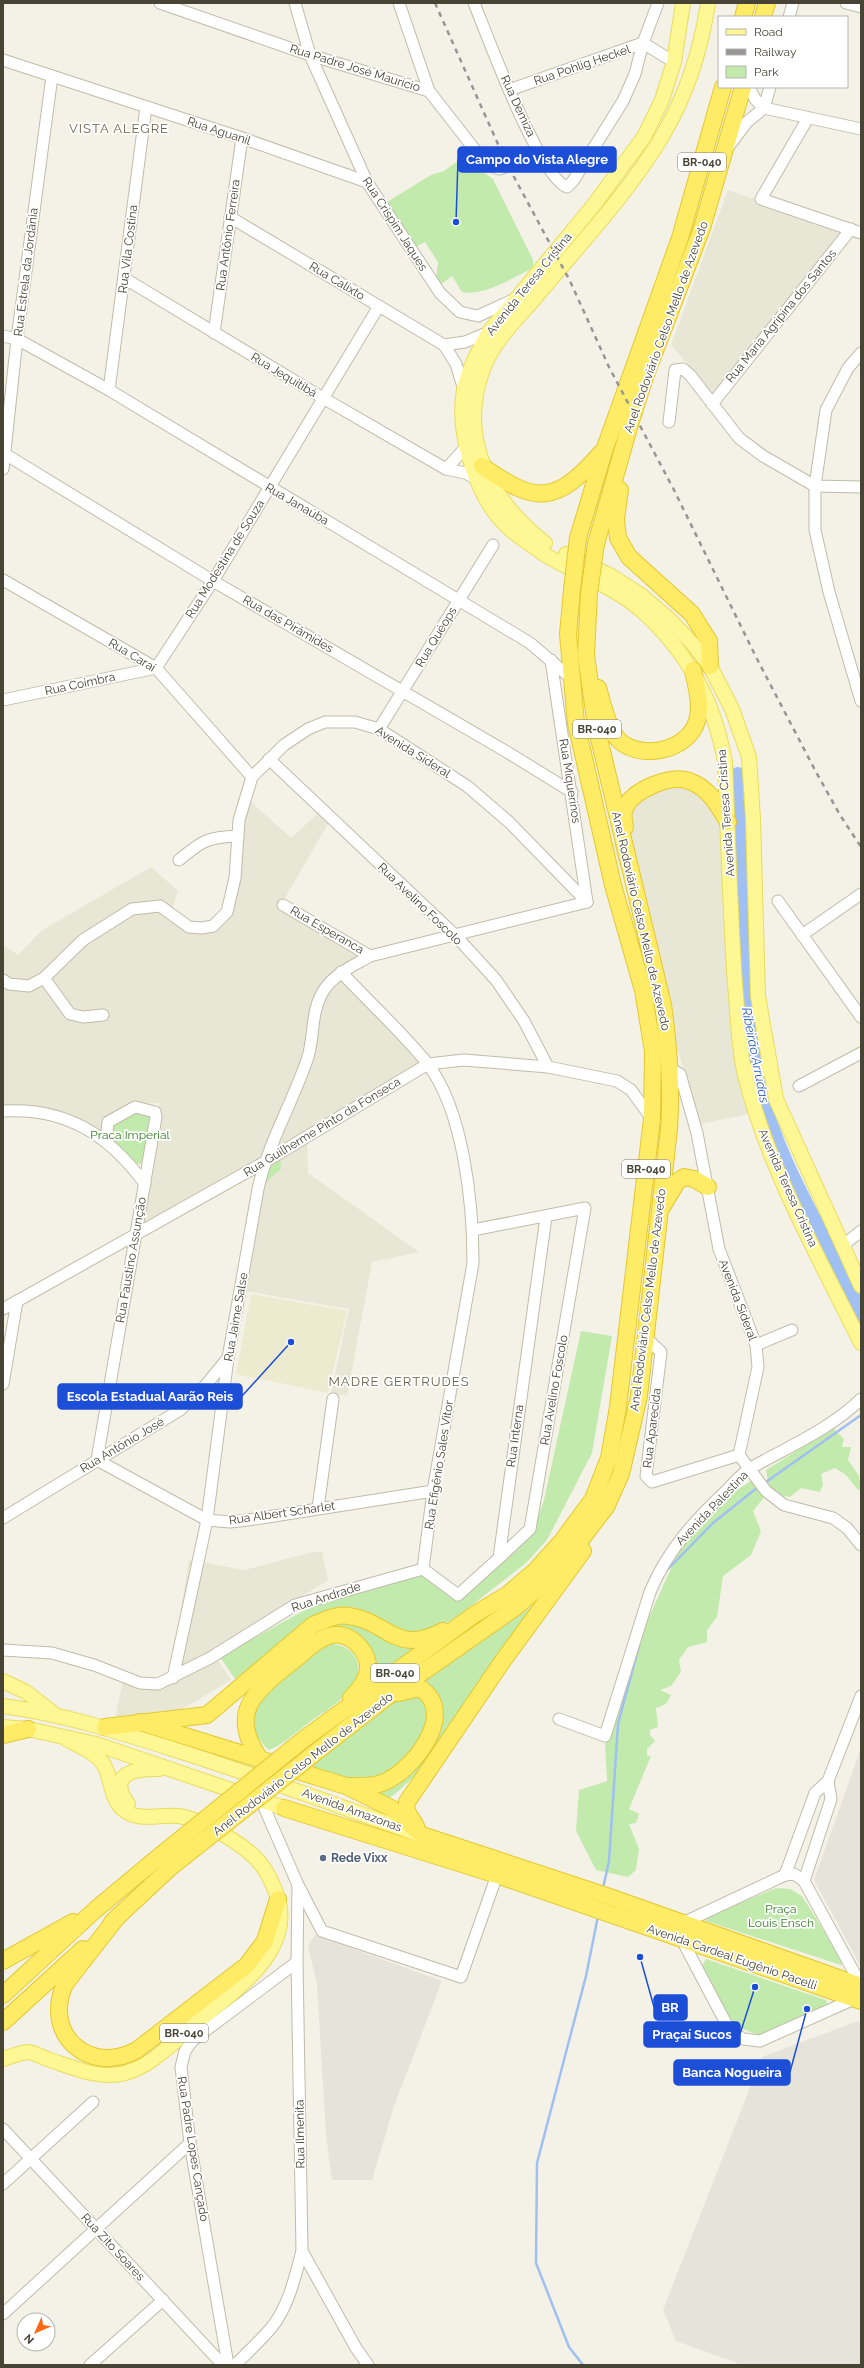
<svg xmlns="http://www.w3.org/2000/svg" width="864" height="2368" font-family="Raleway,sans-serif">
<rect width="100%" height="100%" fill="#f4f2e6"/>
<!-- residential -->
<g fill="#e8e6d4">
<path d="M728,190L845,230L713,394L671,345Z"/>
<path d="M684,785L724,810L744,828L738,886L748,1034L769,1110L700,1124L658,984L613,846L628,809L650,789Z"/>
<path d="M249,800L291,838L324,808L331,819L282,903L360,956L339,973L425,1063L307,1136L308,1173L419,1252L372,1262L347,1396L331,1393L349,1309L240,1290L263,1164L143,1231L135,1224L160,1103L135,1104L107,1126L99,1145L51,1112L3,1108V945L18,955L41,931L151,867L178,891L171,912L188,925L217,923L234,906L241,817Z"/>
<path d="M313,1552H322L328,1580L213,1653L231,1680L177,1712L155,1718H115L123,1681L169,1682L189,1560L245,1570Z"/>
</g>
<!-- industrial -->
<g fill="#e6e3db">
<path d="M861,1748V1967L814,1880Z"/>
<path d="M315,1935L442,1981L394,2106L372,2180H332L326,2136L317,1984L308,1946Z"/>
<path d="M858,2021L861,2022V2365H742L676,2341L663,2310L762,2057Z"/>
</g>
<!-- education -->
<path fill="#edebcf" d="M251,1294L347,1311L328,1393L236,1374Z"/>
<!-- green -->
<g fill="#c2eaad">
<path d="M466,155L479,169L493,179L533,260V266L529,270C508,280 485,296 462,292L452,276L440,285L436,278L438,262L425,242L414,248L387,202L431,175L444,171Z"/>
<path d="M138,1110L154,1115L142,1164L129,1162L110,1142C114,1119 118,1118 138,1110Z"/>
<path d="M280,1154L281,1169L264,1184L247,1170Z"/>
<path d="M581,1331L612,1336L592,1453L547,1540L526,1563L459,1615L443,1625L424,1630L407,1632L390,1628L310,1620L235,1679L220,1657L303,1611L331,1598L421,1574L453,1599L463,1597L516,1551L534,1529L544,1500Z"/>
<path d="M833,1428L844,1439L842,1447H851L848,1460L859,1476L861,1489L858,1490L846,1475L835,1468L821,1474L823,1484L820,1492L801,1488L790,1497L778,1495L769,1487L766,1470Z"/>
<path d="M754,1479L765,1496L753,1511L761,1531L751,1555L723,1576L717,1617L707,1630V1642L688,1647L679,1660L681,1672L671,1686L660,1690L671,1695L666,1704L656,1708L658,1727L650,1730V1735L655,1741L647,1749V1756H651L629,1809L639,1814L636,1823L629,1824L639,1849L636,1870L628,1877L596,1870L576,1831L579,1790L607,1781L605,1745L646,1624L682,1544L723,1499Z"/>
<path d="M531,1607L535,1609L456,1714C439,1747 419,1777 389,1798L372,1791L442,1719C442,1703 440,1692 425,1683L427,1680Z"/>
<path d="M353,1622L419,1647L370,1681L374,1661L321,1632L320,1629L335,1623Z"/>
<path d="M333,1644C343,1646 353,1649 357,1661C366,1689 327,1709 307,1724C295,1733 283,1745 269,1750C223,1711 293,1670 322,1645Z"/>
<path d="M419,1696C421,1700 427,1704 427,1709C433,1737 400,1769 376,1778C356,1785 332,1774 312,1769L311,1766L391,1703Z"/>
<path d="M776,1888L790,1889L802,1896L844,1963L841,1965L706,1921L707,1917Z"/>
<path d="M706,1959L826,2000L828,2006L761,2036L733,2025L702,1966Z"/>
</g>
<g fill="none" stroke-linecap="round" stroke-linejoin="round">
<!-- stream -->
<g stroke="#a0c0f3" stroke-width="2.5">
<path d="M766,1482L861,1415"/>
<path d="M665,1572L713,1523L758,1487"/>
<path d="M603,1888L609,1861L618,1724L639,1646"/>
<path d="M583,2365L569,2347L536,2263L537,2163L586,1976L598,1916"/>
</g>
<!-- river -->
<path stroke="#a0c0f3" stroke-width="16" d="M738,775C740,817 742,859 743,902C744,964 744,1027 759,1088C779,1169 828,1240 861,1315"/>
<defs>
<g id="minor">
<path d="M160,3L310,55L429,91L486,164L499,169L541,155"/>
<path d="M295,3L310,55L367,182L440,293L460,312L478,316L515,299"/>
<path d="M399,3L429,91"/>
<path d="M474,3C487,35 539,177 567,187L573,181L623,101L635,74L643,43L658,3"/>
<path d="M846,3L861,7"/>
<path d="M789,17L793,3"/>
<path d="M643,43L674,62"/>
<path d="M3,60L242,138L367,182"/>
<path d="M749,87L755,99L764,108L861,129"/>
<path d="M509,90L643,43"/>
<path d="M764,108L770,87"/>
<path d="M808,118L761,199L861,233"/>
<path d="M729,146L747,122L764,108"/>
<path d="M230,217L444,345L456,364L464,390"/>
<path d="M124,278L323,398L446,469L465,473L477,479"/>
<path d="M214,333L242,138"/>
<path d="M3,336L17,339L109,390L530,643L571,678"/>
<path d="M444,345L465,342L489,332"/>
<path d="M861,353L848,368L826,410L815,486V530L829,592L861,701"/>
<path d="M109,390L146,107"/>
<path d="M712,404L851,229"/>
<path d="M669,422L675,370L683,369L690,375L739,438L763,456L815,486L861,487"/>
<path d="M5,454L213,581L507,752L572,792"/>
<path d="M3,469L17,339L52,76"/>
<path d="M446,469L466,447"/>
<path d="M3,580L156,668L252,777"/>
<path d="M551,660L587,902"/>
<path d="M3,700L156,668L213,581L379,306"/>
<path d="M379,729L493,545"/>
<path d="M269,759L455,935L496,980L524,1021L548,1067"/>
<path d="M179,860C202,841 207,837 238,836"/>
<path d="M778,901L861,1017"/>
<path d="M283,905L370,956"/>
<path d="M802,935L861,894"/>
<path d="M341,972C368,1001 403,1033 427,1063C464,1111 473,1204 473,1263L433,1491L423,1569"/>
<path d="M44,978L70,1014L83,1017L103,1015"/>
<path d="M3,980L9,984L29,986L44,978L83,940L132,909L160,906L189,927L202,928L213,926L227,912L235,878L239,820L252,777L284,745L308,729L325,722H355L379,729L467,786L509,822L587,902"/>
<path d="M669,1068L680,1074L697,1133L719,1249L756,1345L758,1367L739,1455L766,1491L784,1505L833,1518L847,1528L861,1545"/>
<path d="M799,1086L861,1053"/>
<path d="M3,1111C66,1107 109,1135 145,1184"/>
<path d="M106,1141L108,1122L135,1107L155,1112L156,1117L97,1460L207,1520L230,1522L248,1520L433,1491"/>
<path d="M473,1230L585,1208L530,1529L499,1558"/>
<path d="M842,1246L861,1231"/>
<path d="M3,1309L263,1163L428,1064L464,1060L548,1067L617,1081L631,1090L652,1119"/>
<path d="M644,1336L661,1352L646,1476L652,1482L739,1455"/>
<path d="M756,1345L792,1330"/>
<path d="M3,1384L17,1301"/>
<path d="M318,1508L333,1399"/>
<path d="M3,1518L180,1410L205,1386L228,1358"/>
<path d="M423,1569L458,1595L499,1558L546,1217"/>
<path d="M3,1650L52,1653L94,1665L140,1683L158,1684L210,1658L295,1605L423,1569"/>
<path d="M173,1678L207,1520L228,1358L258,1189C268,1143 293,1102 308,1057C314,1037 311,1015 321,995C331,975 353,966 370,956L587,902"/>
<path d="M559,1719L605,1736L650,1592C667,1551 694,1521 726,1491C734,1483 742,1473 751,1468C789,1446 829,1430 861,1399"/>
<path d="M261,1800L298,1885L322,1931L461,1977L497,1875"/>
<path d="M785,1875L815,1793L828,1781L861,1696"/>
<path d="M804,1881L831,1799L828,1781"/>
<path d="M298,1885L297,1962L302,2251L356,2348L368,2365"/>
<path d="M683,1923L785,1875L794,1874L804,1881L861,1985"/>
<path d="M682,1940L729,2029L743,2039L760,2041L854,1999"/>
<path d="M3,2129L223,2365"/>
<path d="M3,2184L93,2102"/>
<path d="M3,2314L190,2143"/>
<path d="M90,2365L163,2300"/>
<path d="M228,2365L190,2143L181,2067L185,2051L193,2040L297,1962"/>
<path d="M235,2365C247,2353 261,2340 272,2327C289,2305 295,2277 302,2251"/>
</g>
<g id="major">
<path d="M683,3L674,62L662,100L644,137L593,206L489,332C479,350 468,370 464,390C456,433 477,501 510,529C520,538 533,546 544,554C576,574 612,585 641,610C688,652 714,701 725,762C728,836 730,911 735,984C738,1014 738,1046 745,1075C768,1168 819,1258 861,1343"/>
<path d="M545,543C488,499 456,434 485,364C496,339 517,319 535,298C578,246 628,194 663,135C687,94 701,50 708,3"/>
<path d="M566,554L611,576L642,596L669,619L692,643L710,666L732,709L749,757L753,818L758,996L776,1099L861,1286"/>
<path d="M745,1074L764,1068L770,1063"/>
<path d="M3,1681L26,1692L52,1712"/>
<path d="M3,1706C63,1714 119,1732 176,1750C258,1776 339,1806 420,1835"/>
<path d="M3,1727L28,1729L96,1744L284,1808"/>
<path d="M128,1804C106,1774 135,1768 159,1769"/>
<path d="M3,2059C10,2057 21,2052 29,2052C35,2053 42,2057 47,2059C72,2067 99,2080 125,2073C152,2066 174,2041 195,2024C233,1991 300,1950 275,1890C269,1875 261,1861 249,1852C232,1838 200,1819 179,1816C161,1814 138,1822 124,1810C110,1799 112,1779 104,1765C96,1752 79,1746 66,1739"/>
</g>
<g id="highway">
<path d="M743,17L747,3"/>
<path d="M763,17L767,3"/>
<path d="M482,466C537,505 556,504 601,453"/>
<path d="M620,490L616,519L618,538L629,557L692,614L709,641L710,666"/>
<path d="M578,538L605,448L680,238L723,87"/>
<path d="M596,544L630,424L645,377L702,228L743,87"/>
<path d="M598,688C602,701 608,728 616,737C636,762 688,752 697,721C702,704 696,686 693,670"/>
<path d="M625,827C624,821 622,814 625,808C633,790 670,774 689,781C709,788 718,805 728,822"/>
<path d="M662,1207L677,1182L684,1177L694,1179L708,1187"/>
<path d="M140,1722L346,1786L391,1808L422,1835L607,1896L861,1986"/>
<path d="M105,1727L207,1715L313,1625C325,1620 337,1614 349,1616C388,1621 395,1656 443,1631"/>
<path d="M3,1735L28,1729"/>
<path d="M304,1739L475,1614L507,1595L535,1571L562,1541L593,1499L609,1458L618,1407L652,1119L653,1051L643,990L613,885L576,723L568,634L572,590"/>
<path d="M320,1749L387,1697L516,1607L546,1581L573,1550L606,1507L621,1474L639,1396L669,1129C672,1087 669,1047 663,1005L596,726L586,655L589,593"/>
<path d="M260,1759C227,1711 256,1691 293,1661C305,1652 317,1638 333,1635C351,1632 369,1652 368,1669C367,1680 359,1690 351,1698"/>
<path d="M348,1786C359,1786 372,1787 382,1783C412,1772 459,1713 420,1688L398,1693"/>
<path d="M284,1808L497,1875L861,2001"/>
<path d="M416,1826L406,1810L407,1802L502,1662L583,1551"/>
<path d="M118,1916L65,1984C42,2034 89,2076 137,2050L247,1965L265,1941L278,1899"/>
<path d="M112,1922L171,1867"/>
<path d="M3,1961L73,1922"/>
<path d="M3,1995L95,1910L161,1855"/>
<path d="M3,2022L83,1949"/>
</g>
</defs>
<!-- minor casing -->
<use href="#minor" stroke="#c0bca8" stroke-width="13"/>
<!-- major casing -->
<use href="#major" stroke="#e8dc60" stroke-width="16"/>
<!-- highway casing -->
<use href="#highway" stroke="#e3c730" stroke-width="18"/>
<!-- minor -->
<use href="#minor" stroke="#fff" stroke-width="11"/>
<!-- major -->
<use href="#major" stroke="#fff794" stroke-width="14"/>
<!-- highway -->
<use href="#highway" stroke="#ffec66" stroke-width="16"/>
<!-- rail -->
<path stroke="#969696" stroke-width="2.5" stroke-dasharray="5 5" stroke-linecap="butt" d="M435,3L506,162L570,281L609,367L674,490L756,657L816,772L840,815L861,847"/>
<defs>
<g id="highway-bridge">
<path d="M572,590L578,538"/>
<path d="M589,593L596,544"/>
<path d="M161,1855L304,1739"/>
<path d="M171,1867L320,1749"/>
</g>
</defs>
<!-- highway-bridge casing -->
<use href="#highway-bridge" stroke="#e3c730" stroke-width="18" stroke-linecap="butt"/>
<!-- highway-bridge -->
<use href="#highway-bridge" stroke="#ffec66" stroke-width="16"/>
</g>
<!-- markers -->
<circle fill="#5c6f8a" stroke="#fff" stroke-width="1.5" cx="323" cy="1858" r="4"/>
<g text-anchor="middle" stroke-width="3.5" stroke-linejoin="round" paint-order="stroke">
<!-- shield labels -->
<g fill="#fff" stroke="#7e7c72" stroke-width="1">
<rect x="678" y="153" width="48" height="18" rx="3"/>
<rect x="573" y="720" width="48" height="18" rx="3"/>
<rect x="622" y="1160" width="48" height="18" rx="3"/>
<rect x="371" y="1664" width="48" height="18" rx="3"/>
<rect x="160" y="2024" width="48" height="18" rx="3"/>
</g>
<g font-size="11" font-weight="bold" fill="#474435">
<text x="702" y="166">BR-040</text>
<text x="597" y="733">BR-040</text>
<text x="646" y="1173">BR-040</text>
<text x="395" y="1677">BR-040</text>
<text x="184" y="2037">BR-040</text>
</g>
<!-- street labels -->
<g font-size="12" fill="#474435" stroke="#fff">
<text transform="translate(582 65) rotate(-19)" y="4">Rua Pohlig Heckel</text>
<text transform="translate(355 68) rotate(17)" y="4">Rua Padre José Maurício</text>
<text transform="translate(518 106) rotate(65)" y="4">Rua Demiza</text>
<text transform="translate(219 131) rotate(18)" y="4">Rua Aguanil</text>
<text transform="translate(395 224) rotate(57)" y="4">Rua Crispim Jaques</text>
<text transform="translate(228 235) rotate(-82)" y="4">Rua Antônio Ferreira</text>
<text transform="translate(128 249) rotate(-83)" y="4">Rua Vila Costina</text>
<text transform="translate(26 272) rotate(-83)" y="4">Rua Estrela da Jordânia</text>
<text transform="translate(337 281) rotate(31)" y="4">Rua Calixto</text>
<text transform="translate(529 284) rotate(-51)" y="4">Avenida Teresa Cristina</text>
<text transform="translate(781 316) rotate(-51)" y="4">Rua Maria Agripina dos Santos</text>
<text transform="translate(666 327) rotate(-70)" y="4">Anel Rodoviário Celso Mello de Azevedo</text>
<text transform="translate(284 375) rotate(31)" y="4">Rua Jequitibá</text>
<text transform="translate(297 504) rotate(30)" y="4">Rua Janaúba</text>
<text transform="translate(225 559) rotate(-58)" y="4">Rua Modestina de Souza</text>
<text transform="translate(288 624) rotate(30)" y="4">Rua das Pirâmides</text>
<text transform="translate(436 637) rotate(-59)" y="4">Rua Quéops</text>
<text transform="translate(132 655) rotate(31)" y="4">Rua Caraí</text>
<text transform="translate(80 684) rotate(-12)" y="4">Rua Coimbra</text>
<text transform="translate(413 752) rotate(32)" y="4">Avenida Sideral</text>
<text transform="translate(570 781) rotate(81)" y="4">Rua Miquerinos</text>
<text transform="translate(726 813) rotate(-94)" y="4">Avenida Teresa Cristina</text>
<text transform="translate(420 904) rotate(44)" y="4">Rua Avelino Foscolo</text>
<text transform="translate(641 921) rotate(77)" y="4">Anel Rodoviário Celso Mello de Azevedo</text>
<text transform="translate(327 930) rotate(30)" y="4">Rua Esperanca</text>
<text transform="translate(322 1127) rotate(-31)" y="4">Rua Guilherme Pinto da Fonseca</text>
<text transform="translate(788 1188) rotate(66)" y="4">Avenida Teresa Cristina</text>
<text transform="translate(131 1260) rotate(-80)" y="4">Rua Faustino Assunção</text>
<text transform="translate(648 1300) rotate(-83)" y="4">Anel Rodoviário Celso Mello de Azevedo</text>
<text transform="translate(738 1300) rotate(69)" y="4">Avenida Sideral</text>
<text transform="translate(236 1317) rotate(-80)" y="4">Rua Jaime Salse</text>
<text transform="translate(554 1390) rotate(-80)" y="4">Rua Avelino Foscolo</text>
<text transform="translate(652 1428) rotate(-83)" y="4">Rua Aparecida</text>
<text transform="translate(515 1436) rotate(-82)" y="4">Rua Interna</text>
<text transform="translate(122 1445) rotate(-31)" y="4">Rua Antônio José</text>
<text transform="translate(439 1465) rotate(-81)" y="4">Rua Efigênio Sales Vitor</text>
<text transform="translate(712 1508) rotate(-46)" y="4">Avenida Palestina</text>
<text transform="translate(282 1513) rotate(-8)" y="4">Rua Albert Scharlet</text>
<text transform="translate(326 1597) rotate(-18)" y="4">Rua Andrade</text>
<text transform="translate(303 1764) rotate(-38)" y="4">Anel Rodoviário Celso Mello de Azevedo</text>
<text transform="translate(352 1810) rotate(20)" y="4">Avenida Amazonas</text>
<text transform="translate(732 1957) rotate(19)" y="4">Avenida Cardeal Eugênio Pacelli</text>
<text transform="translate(300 2134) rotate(-91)" y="4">Rua Ilmenita</text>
<text transform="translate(193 2149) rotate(81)" y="4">Rua Padre Lopes Cançado</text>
<text transform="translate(113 2247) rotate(47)" y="4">Rua Zito Soares</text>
</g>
<!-- park labels -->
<g font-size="12" fill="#347b26" stroke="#fff">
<text x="130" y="1139">Praca Imperial</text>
<text x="781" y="1913">Praça<tspan x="781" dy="14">Louis Ensch</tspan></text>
</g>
<!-- service labels -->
<g font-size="12" font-weight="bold" fill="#4e5e75" stroke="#fff" text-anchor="start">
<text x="331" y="1862">Rede Vixx</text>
</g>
<!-- neighbourhood labels -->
<g font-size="13" letter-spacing="1" fill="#6a644c" stroke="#fff">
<text x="119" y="133">VISTA ALEGRE</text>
<text x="399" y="1386">MADRE GERTRUDES</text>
</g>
<!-- water labels -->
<g font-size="13" font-style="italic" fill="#2a5eb7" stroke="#fff">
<text transform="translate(756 1055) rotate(79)" y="5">Ribeirão Arrudas</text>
</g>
</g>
<!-- callouts -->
<path fill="none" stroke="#1d4ed8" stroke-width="1.5" d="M456 222L458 159M291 1342L242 1396M640 1957L654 2007M755 1987L740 2034M807 2009L790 2072"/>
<g fill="#1d4ed8" stroke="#fff" stroke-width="1.5">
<circle cx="456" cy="222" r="4"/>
<circle cx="291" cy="1342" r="4"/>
<circle cx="640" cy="1957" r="4"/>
<circle cx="755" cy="1987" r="4"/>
<circle cx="807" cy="2009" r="4"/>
</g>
<g fill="#1d4ed8" stroke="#1d4ed8" stroke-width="1.5">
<rect x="458" y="147" width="158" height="25" rx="4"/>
<rect x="58" y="1384" width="184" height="25" rx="4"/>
<rect x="654" y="1995" width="33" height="25" rx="4"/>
<rect x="644" y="2022" width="96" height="25" rx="4"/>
<rect x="674" y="2060" width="116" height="25" rx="4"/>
</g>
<g font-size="13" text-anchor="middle" font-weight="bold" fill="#fff">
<text x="537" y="164">Campo do Vista Alegre</text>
<text x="150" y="1401">Escola Estadual Aarão Reis</text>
<text x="670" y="2012">BR</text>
<text x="692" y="2039">Praçaí Sucos</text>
<text x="732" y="2077">Banca Nogueira</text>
</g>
<!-- border -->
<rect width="864" height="2368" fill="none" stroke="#474435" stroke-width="8"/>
<!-- legend -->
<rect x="718" y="16" width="130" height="72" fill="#ffffff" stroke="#b5b4ae"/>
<rect x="726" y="29" width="20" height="6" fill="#fff794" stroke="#b5b4ae"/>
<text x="754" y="36" font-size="12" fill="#474435">Road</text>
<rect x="726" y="49" width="20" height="6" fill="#969696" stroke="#b5b4ae"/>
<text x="754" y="56" font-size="12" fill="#474435">Railway</text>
<rect x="726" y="66" width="20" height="12" fill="#c2eaad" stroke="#b5b4ae"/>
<text x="754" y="76" font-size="12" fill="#474435">Park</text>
<!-- north arrow -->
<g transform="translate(36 2332) rotate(225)"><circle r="19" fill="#ffffff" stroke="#b5b4ae"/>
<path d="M0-3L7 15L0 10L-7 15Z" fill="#ff6712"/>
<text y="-6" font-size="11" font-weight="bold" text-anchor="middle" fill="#474435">N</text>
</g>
</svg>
